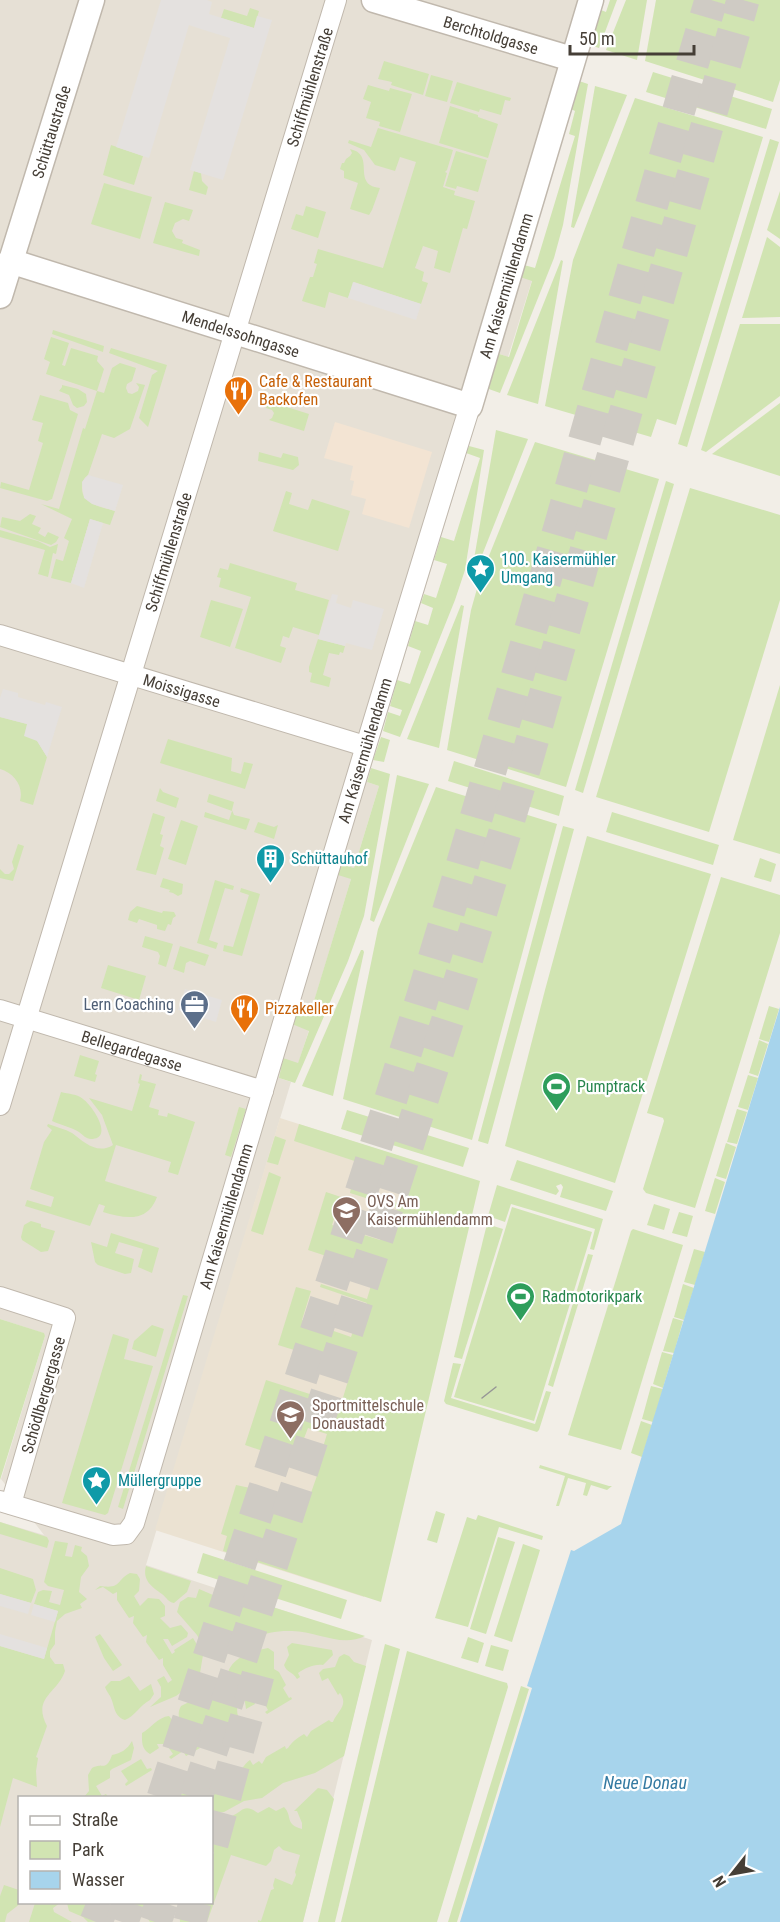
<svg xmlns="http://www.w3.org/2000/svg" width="780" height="1922" font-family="'Roboto Condensed',sans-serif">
<rect width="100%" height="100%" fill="#f2eee7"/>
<!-- residential -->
<path fill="#e6e0d5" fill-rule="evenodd" d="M0,0H604L520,276L532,280L508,357L497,353L373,760L367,782L379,786L354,868L342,864L351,879L310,1015L296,1010L309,1030L298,1064L283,1059L279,1078L291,1082L146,1565L372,1640L303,1922H0V1522L44,1535L1,1479L45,1336L43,1333L0,1319ZM20,1798H212V1902H20Z"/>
<!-- commercial -->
<path fill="#f3e4d3" d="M335,422L432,452L409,528L362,514L366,499L351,495L354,481L350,480L353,466L324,458Z"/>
<!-- education -->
<path fill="#ebe2d2" d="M280,1118L462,1176L364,1597L155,1530Z"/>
<!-- green -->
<g fill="#d1e4b2" fill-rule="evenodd">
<path d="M610,0H617L599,48L590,45L601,10L606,12Z"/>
<path d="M626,0H647L637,60L606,50Z"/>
<path d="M656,0H780V80L773,102L645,61Z"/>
<path d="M250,8L259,11L254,28L221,18L224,9L247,16Z"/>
<path d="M384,61L429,74L423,95L391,85L392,82L378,79Z"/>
<path d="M653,72L772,109L766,129L646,92Z"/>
<path d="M431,75L453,81L447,102L425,96Z"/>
<path d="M579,81L588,84L563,225L554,258L500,393L486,388L496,353L509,357L532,281L520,277L524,265L535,268L575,136L569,134L575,111L571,109Z"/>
<path d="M457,82L511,98L510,101L505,100L501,115L480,109L479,112L450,103Z"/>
<path d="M368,85L389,91L390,88L412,94L400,132L379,126L380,122L366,118L371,102L363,99Z"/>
<path d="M595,86L627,95L574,228L571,227Z"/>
<path d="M635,98L763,137L676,425L657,419L651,437L545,406L573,260Z"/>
<path d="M450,106L478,115V117L498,124L488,158L439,143Z"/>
<path d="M378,128L453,150L447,170L445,172L447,173L443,187L455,191L454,195L475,201L467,229L463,228L450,273L434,268L438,251L423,246L415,268L424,272L422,281L428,283L421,304L354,282L348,298L329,292L325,308L302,301L310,277H313L317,264L314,263L318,249L383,268L416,162L400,157L395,171L375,165L364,150L348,143L349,140L371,147Z"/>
<path d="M770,139L779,142L687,447L678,444Z"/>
<path d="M111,145L143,156L134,185L103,175Z"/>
<path d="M350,149C373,154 357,176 370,185C373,187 376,187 380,188L372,210L369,215L350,209L358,183L344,178V171L340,169L342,163H344L346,159L350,156L352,153Z"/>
<path d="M456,151L487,160L478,192L457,186L456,189L445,186Z"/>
<path d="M194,171L201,173L202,181L208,187L206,195L189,190Z"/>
<path d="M104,183L152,197L140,239L91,224Z"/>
<path d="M780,191V239L767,230Z"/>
<path d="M165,202L193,210L189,221L183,219L175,223L172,231L176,238L183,240L182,243L200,250L199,256L153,243Z"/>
<path d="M306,206L326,212L318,238L291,229L296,214L303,216Z"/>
<path d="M767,237L780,247V317L742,318Z"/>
<path d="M561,260L563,261L538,404L507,395Z"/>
<path d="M740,324H780V396L706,452L701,450Z"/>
<path d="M53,330L104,346L103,352L52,334Z"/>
<path d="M51,337L69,343L62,365L65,366L71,348L98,356L97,361L104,369L97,391L104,393L112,368L120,363L136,368L132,381L127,384L126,388L128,393L132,394L138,391L139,387L136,383L145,385L130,429L114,438L102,434L88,475C84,478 82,481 82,487C81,504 102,507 115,511L110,525L90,519L71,583L51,578L56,559L63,561L69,541L64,538L72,519L41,504L59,509L83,428L85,429L97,391L46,374L50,362L44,359Z"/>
<path d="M111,348L167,365L148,427L139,418L152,375L158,371L109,353Z"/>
<path d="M62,385L78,389L86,394L87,402L84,406L77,408L73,405L69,395L59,391L62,387Z"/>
<path d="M40,395L68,403L70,410L78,414L52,499L47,501L0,488L1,482L29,490L43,443L38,441L43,423L32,420Z"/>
<path d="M268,401L309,414L304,431L269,420L272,418L274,413L272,410L266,408Z"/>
<path d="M780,403V476L712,454Z"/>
<path d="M496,430L528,439L475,573L472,571Z"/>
<path d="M535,442L659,479L566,787L447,750L471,610L480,578Z"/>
<path d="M469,446L484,450L465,570L455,600L400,737L383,731L388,712L400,716L402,710L390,706L397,680L410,684L421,651L408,646L415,621L428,625L433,608L421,603L424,594L436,598L447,564L434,560L441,537L454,541L480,458L466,453Z"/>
<path d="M259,452L281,458L283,453L298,457L299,465L293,470L258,461Z"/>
<path d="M666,481L674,484L583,793L575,790Z"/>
<path d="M690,488L780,515V600L709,832L596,797Z"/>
<path d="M286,491L292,493L289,504L308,510L312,499L350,511L338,551L273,531Z"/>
<path d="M30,514L36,516L32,524L41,528L38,533L45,537L48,532L59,537L56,542L51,545L0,527L2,517L20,521Z"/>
<path d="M0,530L38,541L50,547L58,544L56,554L53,553L48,577L38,574L45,550L0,537Z"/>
<path d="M230,563L297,583L295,590L329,600L319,635L293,627L289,638L283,636L280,646L286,648L281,663L235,648L251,597L219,587L221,578L217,577L220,568L228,570Z"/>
<path d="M211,600L243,609L230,647L200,637Z"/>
<path d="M461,605L464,606L439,748L407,739Z"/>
<path d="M318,639L345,646L343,653L340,652L339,655L329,653L323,675L331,678L329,687L310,682L312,673L309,672V667Z"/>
<path d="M780,685V854L733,840Z"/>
<path d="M0,717L27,724L47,757L33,805L20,801C24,786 14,773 0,769Z"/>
<path d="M381,737L390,740L384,762L373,760Z"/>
<path d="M168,739L232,758L231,771L241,774L244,762L253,764L245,789L160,763Z"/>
<path d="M454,761L564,796L559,816L448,781Z"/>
<path d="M371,768L390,774L364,916L348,961L295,1083L279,1078L283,1058L298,1063L309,1031L292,1024L296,1010L310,1014L351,879L338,875L341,864L354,868L379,786L367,782Z"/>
<path d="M397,775L429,784L374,922L370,920Z"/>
<path d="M436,787L557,824L472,1140L343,1099L378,929Z"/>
<path d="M160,788L163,792L179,798L176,808L156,801Z"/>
<path d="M209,794L234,802L232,810L234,815L250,819L246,830L204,817L205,812L229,820L232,811L207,802Z"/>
<path d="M612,812L719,845L713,865L606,832Z"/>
<path d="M153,813L165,817L160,834L163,835L160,846L164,848L156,875L136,870Z"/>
<path d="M181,820L198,826L186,865L168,859Z"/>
<path d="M258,822L274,827L278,825L274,839L254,832Z"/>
<path d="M563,826L574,829L488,1144L478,1141Z"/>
<path d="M587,836L711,874L615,1183L505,1146L545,990Z"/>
<path d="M18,844L24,846L13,881L0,878V869L5,874H9L14,869L12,862Z"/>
<path d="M760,858L776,864L771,882L754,877Z"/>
<path d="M721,877L780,895V933L695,1208L646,1193L643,1189L664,1121L663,1118L647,1113Z"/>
<path d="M163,878L183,884L182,894L178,896L173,893L169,892L170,890L160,887Z"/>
<path d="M215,880L234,886L233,890L225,888L209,940L218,943L216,949L197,943Z"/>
<path d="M241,888L260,894L242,956L223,951L224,945L233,947L249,895L240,892Z"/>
<path d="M137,906L162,913L163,911L174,912L176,916L173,918L171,925L168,924L165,931L157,929V925L139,919L137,923L128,920L130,912Z"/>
<path d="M145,936L173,944L166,967L158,964L160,956L158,952L142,947Z"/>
<path d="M180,946L209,955L205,966L190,961L186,963L184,973L173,969Z"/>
<path d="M361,950H363L364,952L333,1096L302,1086Z"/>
<path d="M108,965L146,976L139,1000L101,988Z"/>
<path d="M769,1006L779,1009L769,1042L759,1039Z"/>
<path d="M759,1040L768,1044L758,1076L749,1073Z"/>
<path d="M80,1055L99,1061L95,1074L97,1075L95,1082L74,1076Z"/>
<path d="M140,1074L142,1075L141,1080L156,1084L149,1107L159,1110L158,1115L167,1117L168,1113L195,1122L178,1175L168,1172L171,1162L116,1145L105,1181L157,1197C147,1224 124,1218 103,1212L105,1206L99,1204L90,1226L25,1206L27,1200L51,1207L54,1197L30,1189L44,1142L52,1130L47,1126L48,1124C56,1127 65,1129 72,1133C84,1142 97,1155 113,1145L102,1115L89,1098L132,1111L140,1084L138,1083Z"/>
<path d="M748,1075L758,1078L748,1110L738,1107Z"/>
<path d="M61,1092C69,1094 77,1094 83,1099C92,1105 115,1139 91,1139C86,1139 83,1135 79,1132C71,1127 61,1125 52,1121Z"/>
<path d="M239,1107L246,1109L231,1157L225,1155Z"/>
<path d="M737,1109L747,1112L737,1144L727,1142Z"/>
<path d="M347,1110L469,1148L463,1167L341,1129Z"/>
<path d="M299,1124L480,1181L381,1602L223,1551L227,1536L221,1534L236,1485L255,1489L306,1507L319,1470L245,1445L266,1380L341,1404L352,1368L278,1345L296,1287L311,1291L302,1320L351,1337L361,1308L364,1309L367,1303L320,1287L321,1284L367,1299L375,1272L308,1250L326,1192L341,1197L332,1225L380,1240L389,1213L396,1215L397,1208L350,1193L351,1188L397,1203L406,1178L294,1141ZM308,1428L327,1434L323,1447L303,1441Z"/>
<path d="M275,1136L286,1140L278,1165L267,1162Z"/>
<path d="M726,1143L736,1147L726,1179L716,1176Z"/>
<path d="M517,1160L613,1191L606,1211L560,1197L563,1187L561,1184L556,1186L559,1191L556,1195L510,1180Z"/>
<path d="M269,1172L281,1177L263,1235L251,1231Z"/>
<path d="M715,1178L725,1182L715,1214L705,1211Z"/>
<path d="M497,1185L603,1219L594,1250L590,1249L595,1229L511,1204L505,1222L488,1216Z"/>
<path d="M654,1204L670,1209L664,1230L647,1225Z"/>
<path d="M512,1207L592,1232L534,1421L454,1397Z"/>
<path d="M679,1212L693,1216L687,1237L672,1233Z"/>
<path d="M31,1221L41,1224V1227L55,1231L48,1251L41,1252L22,1240L21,1237L24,1225Z"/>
<path d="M487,1224L503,1229L462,1359L454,1357Z"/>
<path d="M633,1229L683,1245L621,1450L568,1435L631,1231Z"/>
<path d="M111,1233L159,1248L152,1273L138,1267L143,1249L119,1242L115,1253L134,1259L131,1273L125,1274L98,1265L95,1262L91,1242L107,1247Z"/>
<path d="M694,1249L705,1252L695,1285L684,1282Z"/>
<path d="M588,1254L593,1255L553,1387L548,1385Z"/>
<path d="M683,1284L694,1288L684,1320L674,1317Z"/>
<path d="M183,1295L188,1296L123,1509L118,1507Z"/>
<path d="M673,1318L683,1321L674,1353L663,1351Z"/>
<path d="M0,1319L44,1333L45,1336L0,1480Z"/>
<path d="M152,1325L164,1329L156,1357L132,1349L134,1341Z"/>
<path d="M113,1334L129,1339L124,1359L153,1366L108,1513L105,1515L62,1503Z"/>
<path d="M662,1352L673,1355L663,1388L653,1384Z"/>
<path d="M453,1363L461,1364L451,1398L535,1424L546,1391L551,1392L539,1430L537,1432L446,1404L444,1401Z"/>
<path d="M651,1386L663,1389L653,1422L642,1419Z"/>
<path d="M641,1421L652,1425L642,1457L631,1453Z"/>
<path d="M540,1465L609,1486H612L607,1490L591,1485L587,1496L583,1495L586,1483L568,1478L559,1506H556L565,1476L539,1468Z"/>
<path d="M436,1511L445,1514L437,1543L427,1540Z"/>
<path d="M478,1515L543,1536L542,1540L499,1527L468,1627L435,1618L467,1517L476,1520Z"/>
<path d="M0,1522L47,1537L49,1541L47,1548L0,1534Z"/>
<path d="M498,1537L515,1542L486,1634L470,1629Z"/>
<path d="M55,1541L68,1543L65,1556L72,1557L75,1545L82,1547L81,1551L87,1556L89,1566L81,1577L79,1592L87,1599L80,1604L82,1608L65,1614L57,1621L55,1632V1644L50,1651V1657L55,1664H63L65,1671C57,1694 32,1697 47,1726L36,1757L38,1758L36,1771L37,1787L13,1778L0,1827V1646L44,1659L58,1611L34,1604L38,1592L43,1590L52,1591L49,1602L60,1605L64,1590L48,1586L44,1582Z"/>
<path d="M523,1544L540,1550L512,1642L494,1636Z"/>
<path d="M203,1553L347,1600L341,1619L197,1573Z"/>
<path d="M146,1566L191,1581L187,1592L174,1603C168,1602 167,1598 162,1594C152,1587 142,1580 146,1566Z"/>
<path d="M0,1568L33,1579L36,1590L31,1603L0,1594Z"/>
<path d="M130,1573L137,1574L140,1579L139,1591L134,1596L140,1606L148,1598L159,1599L165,1606V1616L160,1618L170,1628L181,1625L188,1633L187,1637L172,1646L168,1639H163L172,1654L175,1652L174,1650L193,1638L203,1655L199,1679L176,1696L150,1707L161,1697V1687L157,1680L164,1676L168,1683L172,1680L163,1665V1658L159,1660L146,1642L147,1635L143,1637L133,1623L134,1616L129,1618L117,1600V1592L113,1594L103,1587L95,1590L100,1586C122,1589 115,1581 130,1573Z"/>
<path d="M199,1589L213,1595L215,1589L365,1636C341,1648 317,1631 292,1631C263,1630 244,1641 222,1656L207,1654L197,1635L177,1612L180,1602L188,1597L196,1598Z"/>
<path d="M100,1634L122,1665L113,1671L104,1658L95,1637Z"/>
<path d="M468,1637L484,1643L478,1663L461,1658Z"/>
<path d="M292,1643L332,1650L333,1655L323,1665C313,1664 306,1668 298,1673L300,1677L297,1679C293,1672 286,1672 284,1665L289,1655L287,1647Z"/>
<path d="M385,1644L400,1649L335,1922H318Z"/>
<path d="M491,1645L509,1650L503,1671L485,1666Z"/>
<path d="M268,1648L274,1652V1669L279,1672L286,1685L283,1688L289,1698L291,1697L292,1699L267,1714L265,1712L268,1710L262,1699H253L255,1704L246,1709L244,1695L231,1680L228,1672C234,1656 253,1651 268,1648Z"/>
<path d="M407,1651L500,1681L507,1683L508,1687L437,1922H341Z"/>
<path d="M344,1654L349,1656L354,1662L366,1666L344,1756L315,1773L283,1783L262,1798L244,1801L224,1812L212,1813V1798L176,1797L189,1790L191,1793L195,1786L202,1782L205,1787L212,1783L214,1786L218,1780L237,1768L238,1771C243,1769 245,1763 250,1760L253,1765L259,1761L262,1764L266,1757L285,1746L286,1749L288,1748C293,1741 296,1739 304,1734L307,1737L311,1731L329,1720L331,1722H333C337,1711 349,1706 340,1693L338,1695L328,1678L322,1681L319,1673L323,1669L335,1667L339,1657Z"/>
<path d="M129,1676L140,1691L151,1684L154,1694L150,1700C140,1705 135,1716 125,1720C113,1716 115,1705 110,1696C108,1693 106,1690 105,1687L111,1681H120Z"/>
<path d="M221,1683C243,1686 235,1703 238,1716C239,1719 242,1722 244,1725L246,1724L248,1726L235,1733L231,1729L218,1737L217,1735L220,1732L214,1722H205L207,1726L196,1733C184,1728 174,1718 181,1706L189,1702L207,1703L213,1695L214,1687Z"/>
<path d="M521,1686L529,1689L457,1922H448Z"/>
<path d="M169,1716L180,1730L188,1734L196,1747L198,1746L200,1748L186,1756L183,1751L171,1759L169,1757L173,1754L166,1744H157L159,1748L150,1754C141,1749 142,1741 142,1733C151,1728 158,1717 169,1716Z"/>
<path d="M132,1741L134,1748L131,1760L112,1769L110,1771V1778L96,1786L102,1796L106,1794L108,1797H84L89,1791L88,1775L92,1768C103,1762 106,1772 112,1755C121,1753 127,1750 132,1741Z"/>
<path d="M141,1759L147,1769L151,1768L152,1770L126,1786L125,1784L128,1781L121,1771Z"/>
<path d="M318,1788L327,1790L334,1799L303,1922H258V1920L261,1921L271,1890L274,1889L273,1885L275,1878L292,1885L296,1875L295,1872L300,1855L283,1850L279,1846L274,1850L271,1861L266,1866L231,1855L207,1922H180L179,1903L212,1902V1856L214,1853L212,1849V1818C218,1817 226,1818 232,1816C243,1811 244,1803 258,1813L269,1807L276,1811L284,1807C293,1816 284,1824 302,1829V1823L297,1811H294Z"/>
<path d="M4,1885L19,1890L20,1902L21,1903L7,1914L5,1922H0V1896Z"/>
<path d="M35,1903H60L53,1908L54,1912L72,1922H29Z"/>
<path d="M67,1903H90L105,1921L88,1922L83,1917L69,1911Z"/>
<path d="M134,1903H170L172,1922H150L146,1916V1910L142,1912Z"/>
</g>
<!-- parking -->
<g fill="#e4e1df">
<path d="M161,0H207L212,2L209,14L254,28L257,16L272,20L223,180L190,170L230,38L204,30L189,25L149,158L116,147Z"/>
<path d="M353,282L421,304L416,320L348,298Z"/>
<path d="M88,475L123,485L115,511L92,504L84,498L82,482Z"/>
<path d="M90,519L103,523L84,588L71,583Z"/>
<path d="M332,594L338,595L336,603L351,608L353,600L384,609L372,650L346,643L345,646L318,639Z"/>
<path d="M3,689L18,693V697L45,705L46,702L62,707L47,757L37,741L24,736L27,724L0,717V698Z"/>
<path d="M185,989L222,1000L216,1022L178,1010Z"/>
<path d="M0,1594L31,1603L28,1614L0,1606Z"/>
<path d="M34,1604L58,1611L55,1622L31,1615Z"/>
<path d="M0,1634L47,1648L44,1659L0,1646Z"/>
</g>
<!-- water -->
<path fill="#a7d4ec" d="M780,1007V1922H460L532,1688L527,1686L571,1550L574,1551L621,1524Z"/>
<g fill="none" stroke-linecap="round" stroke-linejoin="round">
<!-- motorway-tunnel -->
<g stroke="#cfcbc4" stroke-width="33" stroke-dasharray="33 16" stroke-linecap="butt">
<path d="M163,1798C251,1528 342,1260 425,989C525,661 614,329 711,0"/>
<path d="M196,1798L454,1001L527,759L743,0"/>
<path d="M212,1844L258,1675"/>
<path d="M96,1922L104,1902"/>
<path d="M122,1922L129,1902"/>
<path d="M155,1922L162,1902"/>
<path d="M190,1922L195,1902"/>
</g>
<defs>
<g id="minor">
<path id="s1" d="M0,635L365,746"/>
<path id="s2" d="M0,1010L263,1091"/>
<path id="s3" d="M0,1105L336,0"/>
<path d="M0,1297L65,1318L11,1504"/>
<path id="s4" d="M0,1501L113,1535L126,1534L134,1523C246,1151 354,777 470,406"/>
</g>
<g id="tertiary">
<path id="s5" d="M374,0L572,59"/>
<path id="s6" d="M10,261L470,406L591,0"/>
<path id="s7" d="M0,296L92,0"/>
</g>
</defs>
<!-- minor casing -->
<use href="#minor" stroke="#c0b8ad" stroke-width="22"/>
<!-- tertiary casing -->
<use href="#tertiary" stroke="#c0b8ad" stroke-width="27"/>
<!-- minor -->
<use href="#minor" stroke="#fff" stroke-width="20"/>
<!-- tertiary -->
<use href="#tertiary" stroke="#fff" stroke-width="24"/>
<!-- tram -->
<path stroke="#969696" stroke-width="1.5" d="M482,1398L496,1387"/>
</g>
<!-- icons -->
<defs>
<symbol id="restaurant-pin" viewBox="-11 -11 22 30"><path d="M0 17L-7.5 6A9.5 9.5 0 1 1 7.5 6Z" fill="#e8710a" stroke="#fff"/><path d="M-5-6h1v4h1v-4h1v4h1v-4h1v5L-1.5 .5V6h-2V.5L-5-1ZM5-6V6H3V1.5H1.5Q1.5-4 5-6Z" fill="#fff"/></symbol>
<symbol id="sight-pin" viewBox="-11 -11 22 30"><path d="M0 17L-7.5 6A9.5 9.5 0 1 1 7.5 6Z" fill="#0f9aa8" stroke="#fff"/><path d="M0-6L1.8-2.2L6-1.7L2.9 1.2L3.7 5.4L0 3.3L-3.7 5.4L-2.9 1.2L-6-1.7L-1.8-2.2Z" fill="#fff"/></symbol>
<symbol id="building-pin" viewBox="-11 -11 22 30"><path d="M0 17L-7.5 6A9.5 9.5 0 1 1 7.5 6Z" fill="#0f9aa8" stroke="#fff"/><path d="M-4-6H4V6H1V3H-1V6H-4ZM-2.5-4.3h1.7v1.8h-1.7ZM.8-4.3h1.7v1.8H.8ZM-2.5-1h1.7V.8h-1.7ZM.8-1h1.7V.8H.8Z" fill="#fff"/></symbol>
<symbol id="office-pin" viewBox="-11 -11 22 30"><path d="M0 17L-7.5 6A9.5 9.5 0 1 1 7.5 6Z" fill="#5c6f8a" stroke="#fff"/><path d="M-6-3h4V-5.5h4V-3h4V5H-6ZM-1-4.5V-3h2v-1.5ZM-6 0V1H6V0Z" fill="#fff"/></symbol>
<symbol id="stadium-pin" viewBox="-11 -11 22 30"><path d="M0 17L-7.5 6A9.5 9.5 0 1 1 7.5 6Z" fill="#2e9e5b" stroke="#fff"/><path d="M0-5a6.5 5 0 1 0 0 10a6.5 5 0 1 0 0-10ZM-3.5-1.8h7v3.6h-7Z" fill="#fff"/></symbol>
<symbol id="school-pin" viewBox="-11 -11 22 30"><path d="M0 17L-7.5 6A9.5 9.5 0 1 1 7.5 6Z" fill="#8d6e63" stroke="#fff"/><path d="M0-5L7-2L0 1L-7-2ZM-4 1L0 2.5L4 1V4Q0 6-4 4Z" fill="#fff"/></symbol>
</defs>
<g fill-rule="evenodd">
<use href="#restaurant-pin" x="222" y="374" width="33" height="45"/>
<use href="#sight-pin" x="464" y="552" width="33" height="45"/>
<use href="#building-pin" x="254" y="842" width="33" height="45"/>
<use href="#office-pin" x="178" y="988" width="33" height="45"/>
<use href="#restaurant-pin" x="228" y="992" width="33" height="45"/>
<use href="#stadium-pin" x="540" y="1070" width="33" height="45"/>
<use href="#school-pin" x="330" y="1194" width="33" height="45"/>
<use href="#stadium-pin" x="504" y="1280" width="33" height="45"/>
<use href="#school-pin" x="274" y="1398" width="33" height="45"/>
<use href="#sight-pin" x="80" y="1464" width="33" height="45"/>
</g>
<g text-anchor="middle" stroke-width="4.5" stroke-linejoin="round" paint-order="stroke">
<!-- street labels -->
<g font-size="16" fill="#453e36" stroke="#fff">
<text dy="6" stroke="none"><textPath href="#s5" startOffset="122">Berchtoldgasse</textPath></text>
<text dy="6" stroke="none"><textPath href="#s3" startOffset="1064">Schiffmühlenstraße</textPath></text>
<text dy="6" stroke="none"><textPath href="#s7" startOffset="172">Schüttaustraße</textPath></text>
<text dy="6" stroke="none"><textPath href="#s6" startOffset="608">Am Kaisermühlendamm</textPath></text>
<text dy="6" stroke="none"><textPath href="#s6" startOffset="242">Mendelssohngasse</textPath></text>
<text dy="6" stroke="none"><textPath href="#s3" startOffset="578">Schiffmühlenstraße</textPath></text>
<text dy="6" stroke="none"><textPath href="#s1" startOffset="190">Moissigasse</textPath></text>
<text dy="6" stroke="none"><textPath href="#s4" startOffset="951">Am Kaisermühlendamm</textPath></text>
<text dy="6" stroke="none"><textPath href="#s2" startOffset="138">Bellegardegasse</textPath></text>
<text dy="6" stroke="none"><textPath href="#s4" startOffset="465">Am Kaisermühlendamm</textPath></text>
<text transform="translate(43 1395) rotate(-74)" y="6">Schödlbergergasse</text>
</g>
<!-- food labels -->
<g font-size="16" fill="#c56008" stroke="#fff" text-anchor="start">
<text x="259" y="387">Cafe &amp; Restaurant<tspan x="259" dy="18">Backofen</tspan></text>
<text x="265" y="1014">Pizzakeller</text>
</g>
<!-- culture labels -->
<g font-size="16" fill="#0d838f" stroke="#fff" text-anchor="start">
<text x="501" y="565">100. Kaisermühler<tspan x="501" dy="18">Umgang</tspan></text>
<text x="291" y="864">Schüttauhof</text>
<text x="118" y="1486">Müllergruppe</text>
</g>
<!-- service labels -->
<g font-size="16" fill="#4e5e75" stroke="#fff" text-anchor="end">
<text x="174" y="1010">Lern Coaching</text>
</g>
<!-- leisure labels -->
<g font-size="16" fill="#27864d" stroke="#fff" text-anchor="start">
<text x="577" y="1092">Pumptrack</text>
<text x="542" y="1302">Radmotorikpark</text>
</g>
<!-- education labels -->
<g font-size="16" fill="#785e54" stroke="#fff" text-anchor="start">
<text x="367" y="1207">OVS Am<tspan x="367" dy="18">Kaisermühlendamm</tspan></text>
<text x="312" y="1411">Sportmittelschule<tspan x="312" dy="18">Donaustadt</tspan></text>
</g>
<!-- water labels -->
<g font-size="18" font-style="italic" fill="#347aa2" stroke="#fff">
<text x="645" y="1789">Neue Donau</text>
</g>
</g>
<!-- legend -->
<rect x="18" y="1796" width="195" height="108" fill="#ffffff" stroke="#b5b2af" stroke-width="1.5"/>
<rect x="30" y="1816" width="30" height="9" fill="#ffffff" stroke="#b5b2af" stroke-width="1.5"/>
<text x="72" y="1826" font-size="18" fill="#453e36">Straße</text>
<rect x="30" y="1841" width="30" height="18" fill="#d1e4b2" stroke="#b5b2af" stroke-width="1.5"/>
<text x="72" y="1856" font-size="18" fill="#453e36">Park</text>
<rect x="30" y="1871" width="30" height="18" fill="#a7d4ec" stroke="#b5b2af" stroke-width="1.5"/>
<text x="72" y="1886" font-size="18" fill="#453e36">Wasser</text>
<!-- north arrow -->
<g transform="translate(732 1874) rotate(239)" stroke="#ffffff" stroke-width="4.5" paint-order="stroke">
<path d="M0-4.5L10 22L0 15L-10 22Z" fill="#453e36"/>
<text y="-9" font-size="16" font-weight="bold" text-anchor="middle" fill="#453e36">N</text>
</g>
<!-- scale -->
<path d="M570 45v9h124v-9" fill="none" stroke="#453e36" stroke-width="3"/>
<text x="579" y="45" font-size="18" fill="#453e36" stroke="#ffffff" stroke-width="4.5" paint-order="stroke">50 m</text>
</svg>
